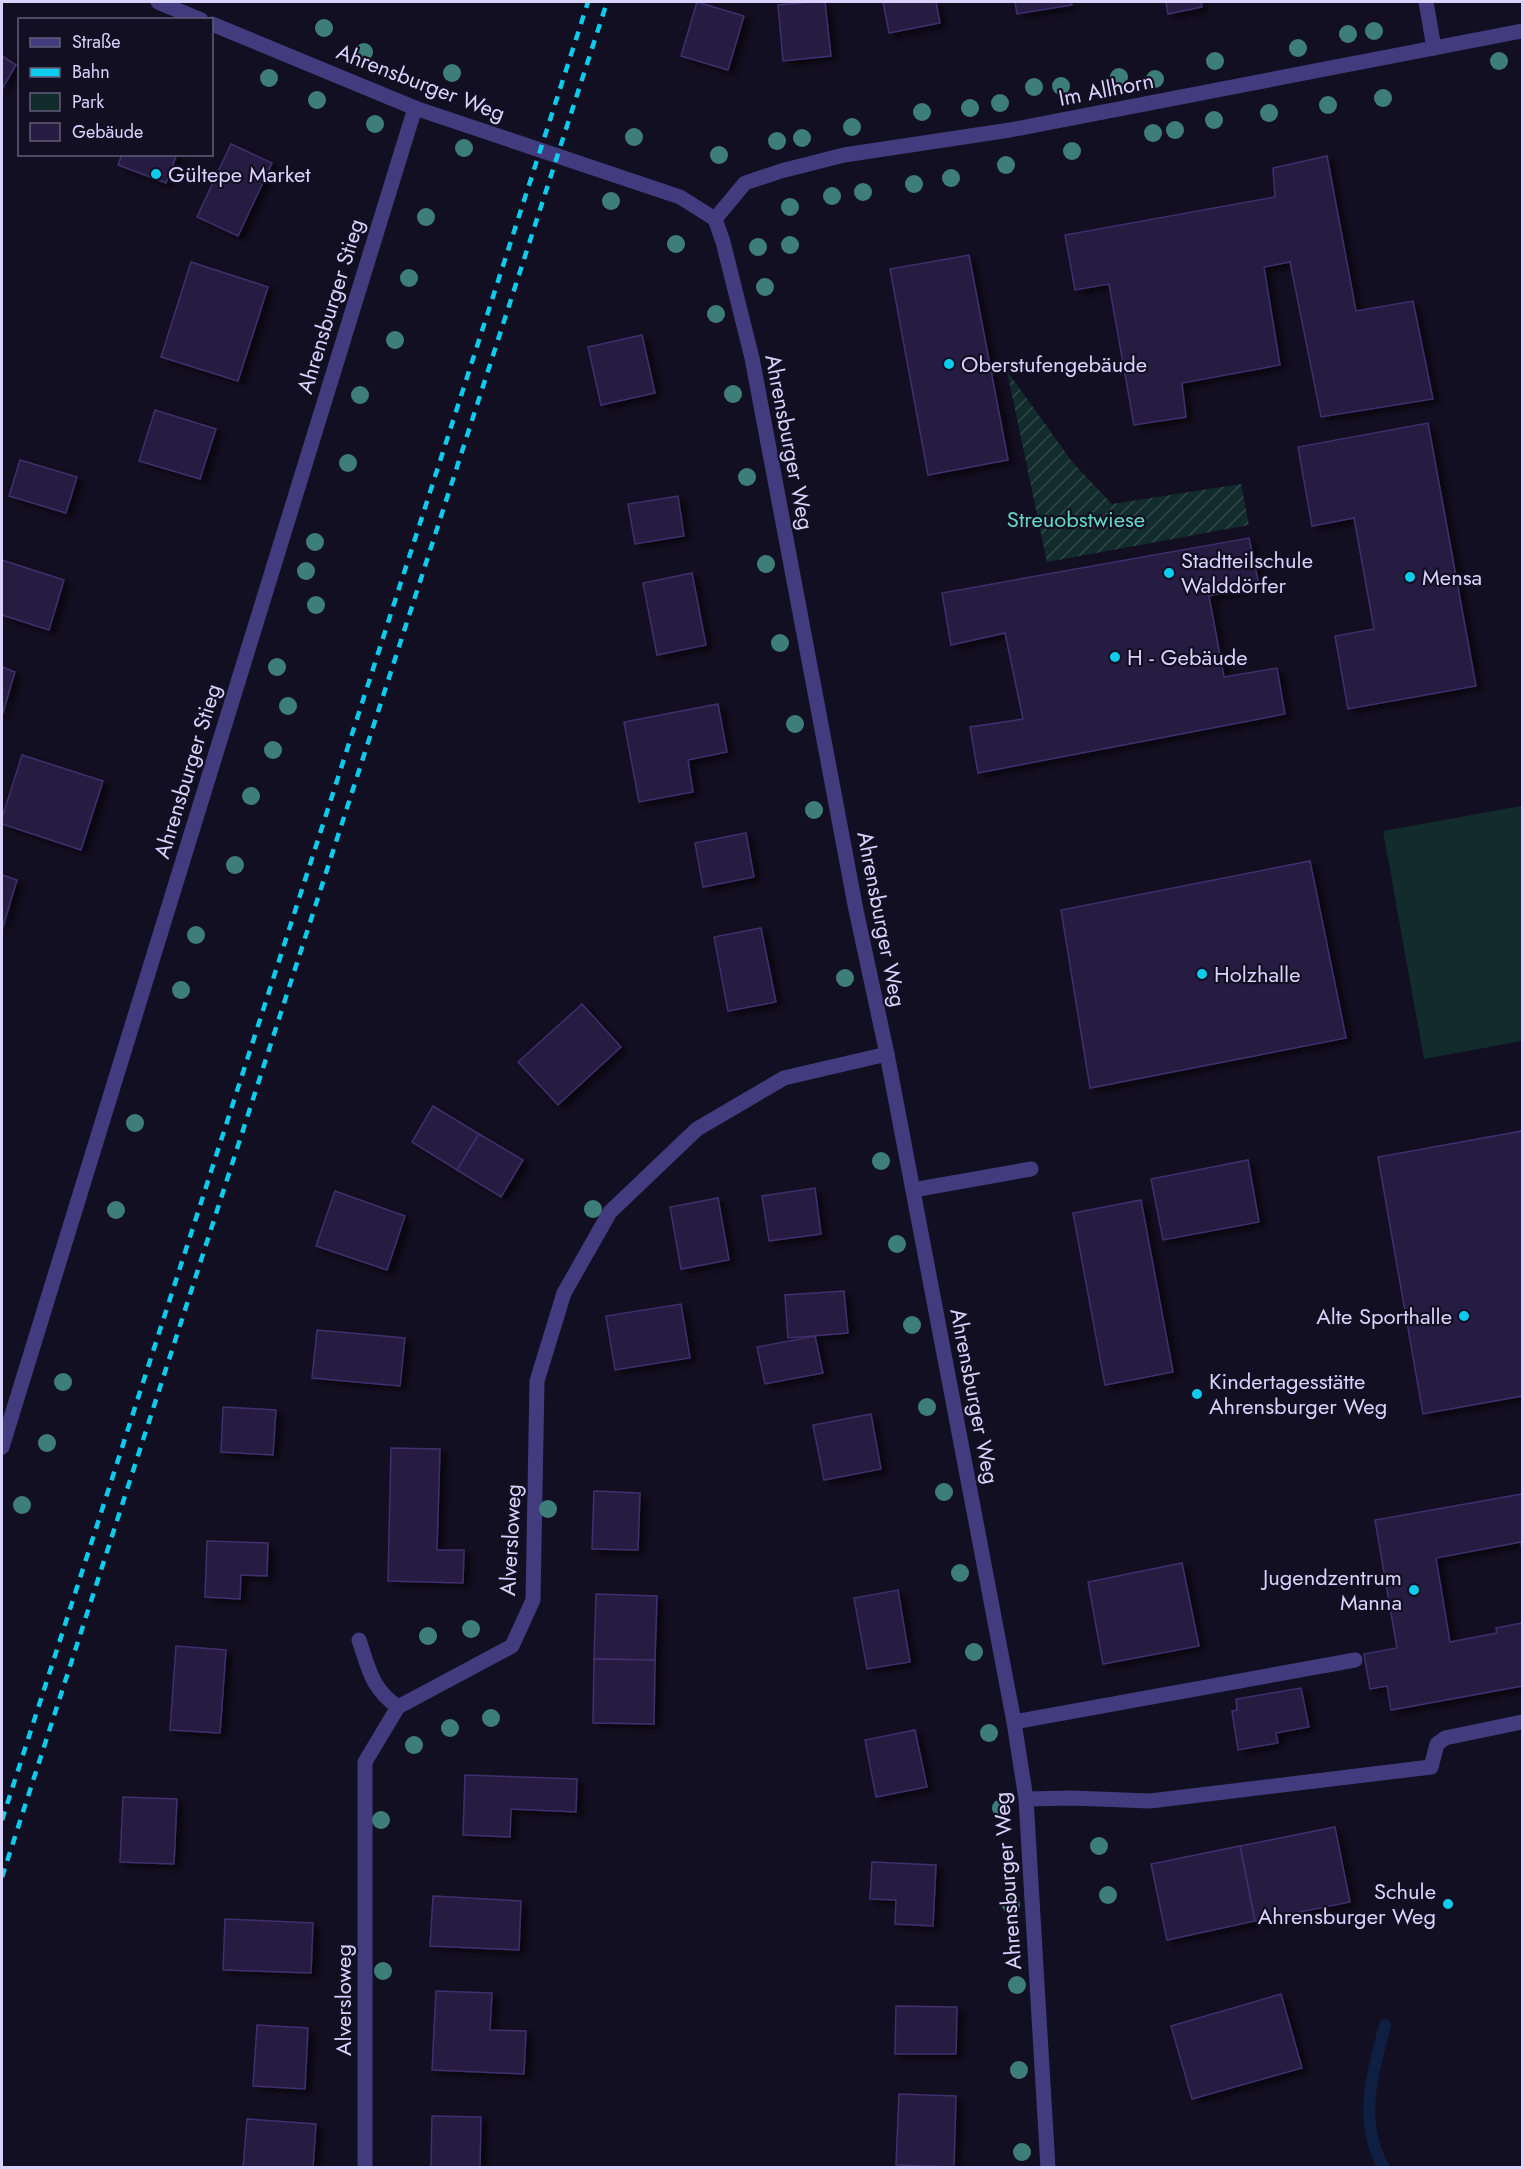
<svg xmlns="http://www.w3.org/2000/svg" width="1524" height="2169" font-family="Jost,sans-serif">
<defs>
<pattern id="garden-furrows" width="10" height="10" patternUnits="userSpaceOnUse" patternTransform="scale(1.5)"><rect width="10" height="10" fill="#122b2c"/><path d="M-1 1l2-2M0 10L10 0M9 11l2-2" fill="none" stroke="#34494c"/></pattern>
<filter id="shadow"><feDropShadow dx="6" dy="4" stdDeviation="3" flood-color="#0009"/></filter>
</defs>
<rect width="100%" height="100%" fill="#130f22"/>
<!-- park -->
<path fill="#122b2c" d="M1521,806L1522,1041L1424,1059L1383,831Z"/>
<!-- garden -->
<path fill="url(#garden-furrows)" d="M1007,371L1073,463L1112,504L1241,484L1249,525L1047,562Z"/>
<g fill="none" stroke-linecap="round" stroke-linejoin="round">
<!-- stream -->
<path stroke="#0e1f42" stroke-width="12" d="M1384,2168C1357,2121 1373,2073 1385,2025"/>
</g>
<!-- building -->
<g fill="#261c42" stroke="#3f2f6d" stroke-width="1.5" filter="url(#shadow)">
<path d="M697,2L744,16L728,70L681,56Z"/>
<path d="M811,2H825L831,56L783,61L778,5Z"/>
<path d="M883,2H936L940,23L889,33Z"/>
<path d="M1015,2H1071L1072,5L1017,14Z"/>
<path d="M1166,2H1201L1202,7L1168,14Z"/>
<path d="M2,56L16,65L2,89Z"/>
<path d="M231,144L272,163L238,236L197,217Z"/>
<path d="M122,154H177L166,183L118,165Z"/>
<path d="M1327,156L1356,311L1413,301L1433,399L1321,417L1290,262L1264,267L1280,365L1182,383L1186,417L1134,425L1109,284L1075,290L1065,235L1275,197L1273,168Z"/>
<path d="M969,255L1008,460L928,475L890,269Z"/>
<path d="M191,262L268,287L238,381L161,357Z"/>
<path d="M642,335L655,393L601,405L588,347Z"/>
<path d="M155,410L216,429L200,479L139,461Z"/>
<path d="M1428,423L1476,686L1348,709L1335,636L1374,629L1354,518L1312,526L1298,447Z"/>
<path d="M20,460L77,477L66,513L9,496Z"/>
<path d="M678,496L684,536L635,544L628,504Z"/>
<path d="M1249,538L1259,585L1209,596L1224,677L1277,668L1285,714L978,773L970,727L1023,719L1005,633L951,645L942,593Z"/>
<path d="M2,560L64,580L49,630L2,615Z"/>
<path d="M692,573L706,645L657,655L643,583Z"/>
<path d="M2,667L15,672L2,716Z"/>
<path d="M718,704L727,752L688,760L693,792L639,802L624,722Z"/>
<path d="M22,755L103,781L81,850L2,824V818Z"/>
<path d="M746,833L754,877L703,887L695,843Z"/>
<path d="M1310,861L1346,1038L1090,1088L1061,910Z"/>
<path d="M2,875L17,880L2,930Z"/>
<path d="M761,928L776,1002L728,1011L714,937Z"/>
<path d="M582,1004L621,1047L558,1105L518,1062Z"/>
<path d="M433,1106L479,1134L457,1170L412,1142Z"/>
<path d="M1522,1131V1396L1423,1414L1378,1157Z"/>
<path d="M479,1134L523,1160L501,1197L457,1170Z"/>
<path d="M1248,1160L1259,1222L1163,1240L1151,1179Z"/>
<path d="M815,1188L821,1234L769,1241L762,1196Z"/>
<path d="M335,1191L405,1216L387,1270L316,1246Z"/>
<path d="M718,1198L729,1260L681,1269L670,1207Z"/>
<path d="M1141,1200L1173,1372L1105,1385L1073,1213Z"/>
<path d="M844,1291L848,1333L788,1338L785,1295Z"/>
<path d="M681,1304L690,1358L615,1370L606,1316Z"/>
<path d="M317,1330L405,1338L400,1386L312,1378Z"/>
<path d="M815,1336L823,1373L765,1384L757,1347Z"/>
<path d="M223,1407L276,1410L273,1455L221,1452Z"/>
<path d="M871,1414L881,1469L824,1480L813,1425Z"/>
<path d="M391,1448L440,1449L437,1550H464L463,1583L388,1581Z"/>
<path d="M594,1491L640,1493L638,1550L592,1549Z"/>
<path d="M1522,1494V1551L1521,1542L1436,1558L1450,1642L1497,1633L1496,1628L1522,1623V1686L1391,1710L1387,1686L1370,1689L1364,1654L1397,1648L1375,1520Z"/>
<path d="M207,1541L268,1543L267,1576L241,1575L240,1599L205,1597Z"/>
<path d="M1182,1563L1199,1646L1103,1664L1088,1582Z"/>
<path d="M898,1590L910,1662L867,1669L854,1598Z"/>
<path d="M596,1594L657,1596L655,1660L594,1659Z"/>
<path d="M176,1646L226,1650L220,1733L170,1730Z"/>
<path d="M594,1659L655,1660L654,1724L593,1723Z"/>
<path d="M1301,1688L1309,1727L1276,1733L1278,1743L1238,1750L1232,1711L1237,1710L1236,1699Z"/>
<path d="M915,1730L927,1787L876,1797L865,1740Z"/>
<path d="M465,1775L577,1779L576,1812L511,1809L510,1837L463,1835Z"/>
<path d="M123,1797L177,1799L174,1864L120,1862Z"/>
<path d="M1335,1827L1350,1902L1255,1921L1240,1846Z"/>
<path d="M1240,1846L1255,1921L1167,1940L1151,1864Z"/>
<path d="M872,1862L936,1865L933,1926L895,1924L896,1900L870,1899Z"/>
<path d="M433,1896L521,1901L519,1950L430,1946Z"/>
<path d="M225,1919L313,1923L311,1973L223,1970Z"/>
<path d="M436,1991L492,1993L490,2030L526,2031L524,2074L432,2070Z"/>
<path d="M1281,1994L1302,2068L1192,2099L1171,2026Z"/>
<path d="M896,2006L957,2007L956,2054H895Z"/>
<path d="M257,2025L308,2028L305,2089L253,2086Z"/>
<path d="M899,2094L956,2096L954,2167L896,2165Z"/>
<path d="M432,2116L481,2117L480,2168H431Z"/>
<path d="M247,2119L316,2124L313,2168H243Z"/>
</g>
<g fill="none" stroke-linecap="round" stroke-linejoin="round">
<!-- minor -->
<g stroke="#423c7f" stroke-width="15">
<path d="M158,2L201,20"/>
<path d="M1426,2L1434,48"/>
<path d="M212,24L415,108L680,197L715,219L723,242L752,358L856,910L887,1054L1014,1722L1026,1799L1048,2168"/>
<path d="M715,219L745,183L781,171L844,155L1010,130L1522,31"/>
<path d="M913,1190L1031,1169"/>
<path d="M2,1447L415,108"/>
<path d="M359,1640C369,1669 371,1688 398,1707"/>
<path d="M1014,1722L1355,1660"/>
<path d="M1026,1799L1072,1798L1150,1801L1431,1767L1437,1744L1445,1738L1522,1722"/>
<path d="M365,2168V1762L398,1707L512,1646L533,1600L537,1381L564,1293L610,1212L697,1129L784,1078L887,1054"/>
</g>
<!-- rail -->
<g stroke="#0cccee" stroke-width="4.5" stroke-dasharray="9 8" stroke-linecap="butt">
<path d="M2,1820L588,2"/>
<path d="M2,1877L607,2"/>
</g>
</g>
<!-- trees -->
<g fill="#3e7e79">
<circle cx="324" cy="28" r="9"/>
<circle cx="1374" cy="31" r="9"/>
<circle cx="1348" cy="34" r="9"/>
<circle cx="1298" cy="48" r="9"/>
<circle cx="364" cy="52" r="9"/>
<circle cx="1215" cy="61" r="9"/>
<circle cx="1499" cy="61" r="9"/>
<circle cx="452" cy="73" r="9"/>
<circle cx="1119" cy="77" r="9"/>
<circle cx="269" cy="78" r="9"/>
<circle cx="1155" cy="79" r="9"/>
<circle cx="1061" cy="86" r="9"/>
<circle cx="1034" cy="87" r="9"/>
<circle cx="1383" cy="98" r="9"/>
<circle cx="317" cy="100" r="9"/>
<circle cx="1000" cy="103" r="9"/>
<circle cx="1328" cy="105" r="9"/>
<circle cx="970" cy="108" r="9"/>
<circle cx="922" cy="112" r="9"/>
<circle cx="1269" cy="113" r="9"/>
<circle cx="1214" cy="120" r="9"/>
<circle cx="375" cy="124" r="9"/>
<circle cx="852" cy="127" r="9"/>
<circle cx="1175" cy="130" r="9"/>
<circle cx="1153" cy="133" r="9"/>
<circle cx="634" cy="137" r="9"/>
<circle cx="802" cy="138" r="9"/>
<circle cx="777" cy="141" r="9"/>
<circle cx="464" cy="148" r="9"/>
<circle cx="1072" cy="151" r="9"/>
<circle cx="719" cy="155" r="9"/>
<circle cx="1006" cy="165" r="9"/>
<circle cx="951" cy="178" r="9"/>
<circle cx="914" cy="184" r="9"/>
<circle cx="863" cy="192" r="9"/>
<circle cx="832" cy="196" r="9"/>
<circle cx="611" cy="201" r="9"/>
<circle cx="790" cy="207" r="9"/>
<circle cx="426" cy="217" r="9"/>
<circle cx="676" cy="244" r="9"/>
<circle cx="790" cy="245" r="9"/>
<circle cx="758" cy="247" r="9"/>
<circle cx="409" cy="278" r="9"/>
<circle cx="765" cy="287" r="9"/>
<circle cx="716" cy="314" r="9"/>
<circle cx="395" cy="340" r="9"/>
<circle cx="733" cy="394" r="9"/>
<circle cx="360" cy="395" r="9"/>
<circle cx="348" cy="463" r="9"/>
<circle cx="747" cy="477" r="9"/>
<circle cx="315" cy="542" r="9"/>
<circle cx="766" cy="564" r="9"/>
<circle cx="306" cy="571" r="9"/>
<circle cx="316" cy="605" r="9"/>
<circle cx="780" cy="643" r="9"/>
<circle cx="277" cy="667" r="9"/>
<circle cx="288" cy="706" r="9"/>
<circle cx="795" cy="724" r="9"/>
<circle cx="273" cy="750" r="9"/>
<circle cx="251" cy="796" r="9"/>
<circle cx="814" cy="810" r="9"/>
<circle cx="235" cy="865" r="9"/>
<circle cx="196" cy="935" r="9"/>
<circle cx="845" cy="978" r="9"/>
<circle cx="181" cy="990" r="9"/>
<circle cx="135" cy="1123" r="9"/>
<circle cx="881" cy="1161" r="9"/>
<circle cx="593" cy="1209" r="9"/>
<circle cx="116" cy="1210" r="9"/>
<circle cx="897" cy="1244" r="9"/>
<circle cx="912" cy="1325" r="9"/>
<circle cx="63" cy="1382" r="9"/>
<circle cx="927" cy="1407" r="9"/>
<circle cx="47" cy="1443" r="9"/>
<circle cx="944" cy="1492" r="9"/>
<circle cx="22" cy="1505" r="9"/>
<circle cx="548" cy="1509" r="9"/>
<circle cx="960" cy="1573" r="9"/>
<circle cx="471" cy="1629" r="9"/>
<circle cx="428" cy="1636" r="9"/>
<circle cx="974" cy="1652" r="9"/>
<circle cx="491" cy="1718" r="9"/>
<circle cx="450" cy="1728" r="9"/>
<circle cx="989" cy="1733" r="9"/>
<circle cx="414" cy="1745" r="9"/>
<circle cx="1001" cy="1808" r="9"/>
<circle cx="381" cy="1820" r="9"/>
<circle cx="1099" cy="1846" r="9"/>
<circle cx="1108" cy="1895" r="9"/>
<circle cx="1011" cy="1905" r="9"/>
<circle cx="383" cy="1971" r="9"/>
<circle cx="1017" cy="1985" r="9"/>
<circle cx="1019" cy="2070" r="9"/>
<circle cx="1022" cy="2152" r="9"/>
</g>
<!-- markers -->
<g fill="#0cccee" stroke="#130f22" stroke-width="2">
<circle cx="156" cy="174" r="6"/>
<circle cx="949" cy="364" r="6"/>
<circle cx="1169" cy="573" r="6"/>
<circle cx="1410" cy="577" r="6"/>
<circle cx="1115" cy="657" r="6"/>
<circle cx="1202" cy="974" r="6"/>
<circle cx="1464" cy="1316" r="6"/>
<circle cx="1197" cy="1394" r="6"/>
<circle cx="1414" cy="1590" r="6"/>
<circle cx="1448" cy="1904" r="6"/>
</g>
<g text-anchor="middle" stroke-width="4.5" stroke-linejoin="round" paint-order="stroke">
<!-- street labels -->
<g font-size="22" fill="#d9d2fd" stroke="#130f22">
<text transform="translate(421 82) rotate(21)" y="8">Ahrensburger Weg</text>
<text transform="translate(1106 89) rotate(-11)" y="8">Im Allhorn</text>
<text transform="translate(330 306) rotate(-73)" y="8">Ahrensburger Stieg</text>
<text transform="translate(790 442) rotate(79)" y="8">Ahrensburger Weg</text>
<text transform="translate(187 771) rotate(-73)" y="8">Ahrensburger Stieg</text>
<text transform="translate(882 919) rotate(79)" y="8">Ahrensburger Weg</text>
<text transform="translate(975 1396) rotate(79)" y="8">Ahrensburger Weg</text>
<text transform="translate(510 1540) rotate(-87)" y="8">Alversloweg</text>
<text transform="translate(1007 1881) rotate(-94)" y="8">Ahrensburger Weg</text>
<text transform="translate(343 2000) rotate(-90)" y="8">Alversloweg</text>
</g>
<!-- poi labels -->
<g font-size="22" fill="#d9d2fd" stroke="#130f22" text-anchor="start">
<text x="168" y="182">Gültepe Market</text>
<text x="961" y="372">Oberstufengebäude</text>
<text x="1181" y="568">Stadtteilschule<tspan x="1181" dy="25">Walddörfer</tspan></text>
<text x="1422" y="585">Mensa</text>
<text x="1127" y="665">H - Gebäude</text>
<text x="1214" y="982">Holzhalle</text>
<text x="1452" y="1324" text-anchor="end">Alte Sporthalle</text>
<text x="1209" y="1389">Kindertagesstätte<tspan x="1209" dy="25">Ahrensburger Weg</tspan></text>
<text x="1402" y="1585" text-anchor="end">Jugendzentrum<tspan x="1402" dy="25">Manna</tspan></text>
<text x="1436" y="1899" text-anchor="end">Schule<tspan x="1436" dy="25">Ahrensburger Weg</tspan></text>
</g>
<!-- park labels -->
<g font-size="22" fill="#62d9c1" stroke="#130f22">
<text x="1076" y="527">Streuobstwiese</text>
</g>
</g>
<!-- border -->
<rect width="1524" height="2169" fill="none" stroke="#d9d2fd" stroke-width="6"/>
<!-- legend -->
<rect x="18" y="18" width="195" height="138" fill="#130f22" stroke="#625d7a" stroke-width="1.5"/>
<rect x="30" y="38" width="30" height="9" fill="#423c7f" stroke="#625d7a" stroke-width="1.5"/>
<text x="72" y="48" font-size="18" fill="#d9d2fd">Straße</text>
<rect x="30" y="68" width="30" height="9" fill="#0cccee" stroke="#625d7a" stroke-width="1.5"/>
<text x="72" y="78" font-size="18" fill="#d9d2fd">Bahn</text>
<rect x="30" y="93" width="30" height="18" fill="#122b2c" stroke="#625d7a" stroke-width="1.5"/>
<text x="72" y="108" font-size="18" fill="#d9d2fd">Park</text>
<rect x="30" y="123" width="30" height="18" fill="#261c42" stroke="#625d7a" stroke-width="1.5"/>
<text x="72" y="138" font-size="18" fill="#d9d2fd">Gebäude</text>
</svg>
